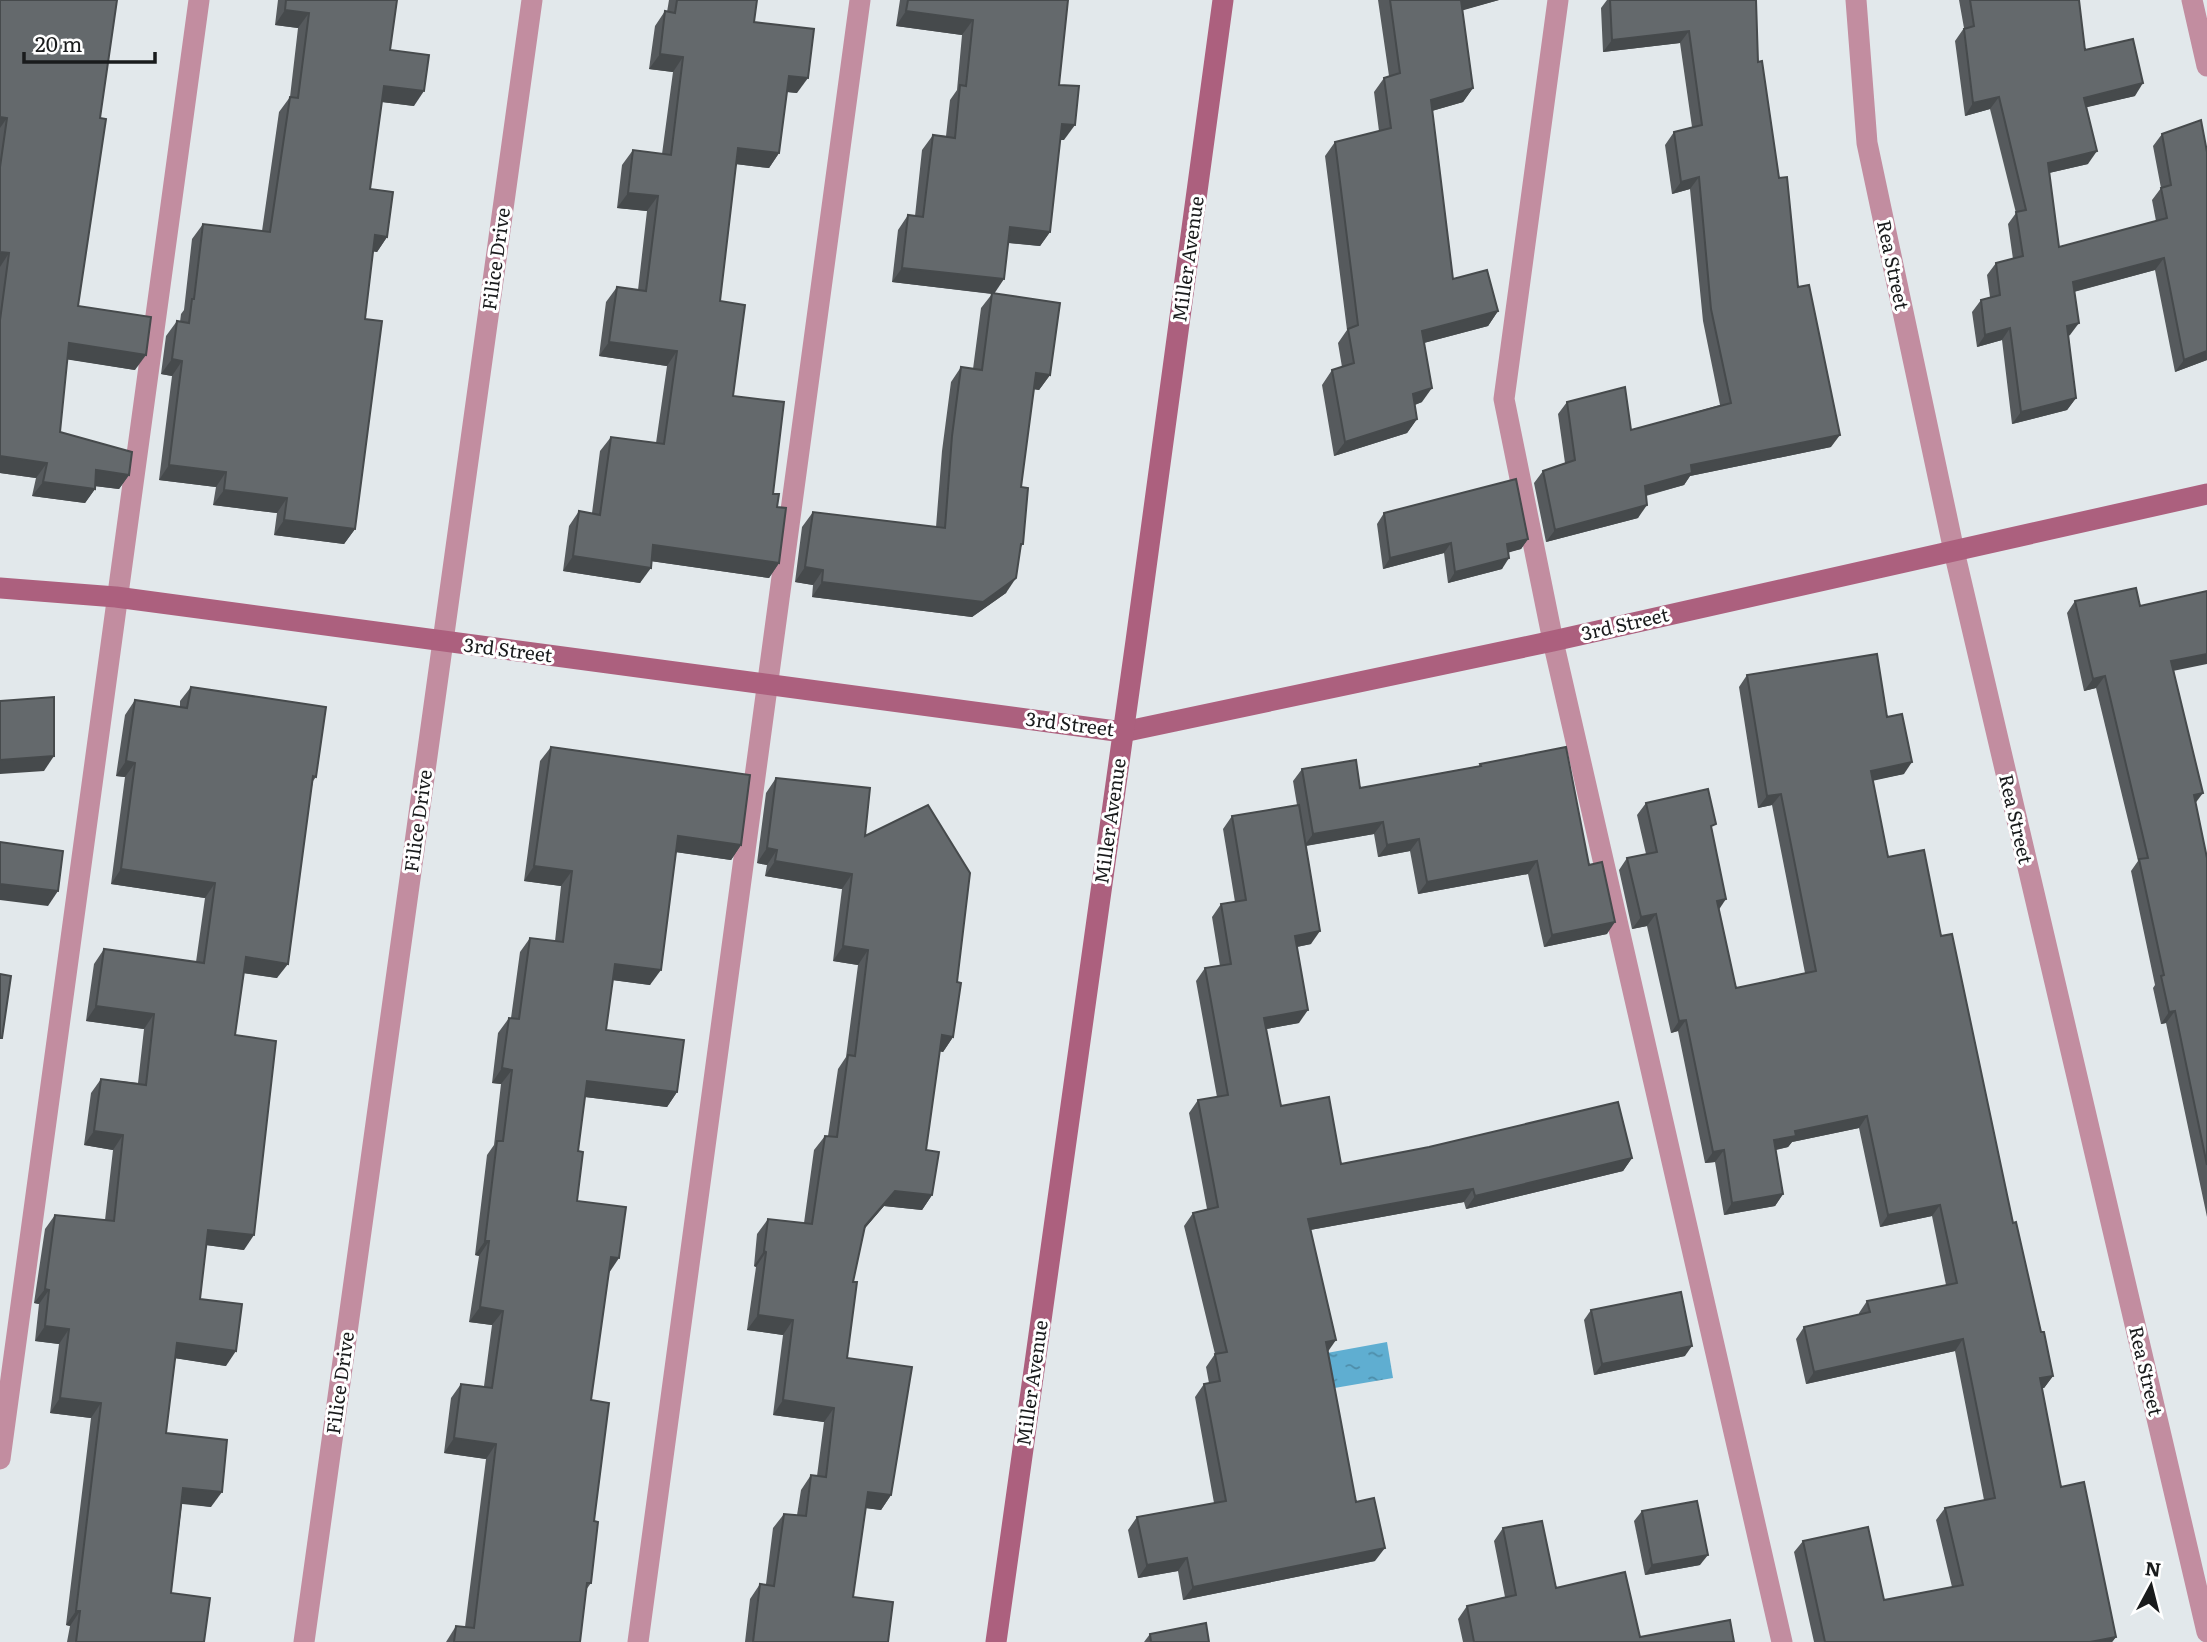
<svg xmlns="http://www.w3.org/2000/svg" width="2207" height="1642" font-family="Literata,serif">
<defs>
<pattern id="water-ripples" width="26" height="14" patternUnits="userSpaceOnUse" patternTransform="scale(1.75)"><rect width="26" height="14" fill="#5faed1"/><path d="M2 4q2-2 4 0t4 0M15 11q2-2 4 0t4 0" fill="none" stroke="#4e8da9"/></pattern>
</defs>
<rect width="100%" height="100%" fill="#e2e8eb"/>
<!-- water -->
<path fill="url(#water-ripples)" d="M1387,1342L1393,1378L1311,1392L1305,1357Z"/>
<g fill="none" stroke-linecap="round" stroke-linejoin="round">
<!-- lane -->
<g stroke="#c28da0" stroke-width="21">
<path d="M1558,0L1504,399L1553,641L1782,1642"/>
<path d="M2192,0L2207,66"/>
<path d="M0,1459L199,0"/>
<path d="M638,1642L860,0"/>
</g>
<!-- street -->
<g stroke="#c28da0" stroke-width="21">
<path d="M1856,0L1867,143L1954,551L2207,1632"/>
<path d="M304,1642L532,0"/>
</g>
<!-- secondary -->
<g stroke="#ac607e" stroke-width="21">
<path d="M0,588L116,597L1123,732L1553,641L2207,494"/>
<path d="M996,1642L1136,641L1223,0"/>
</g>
</g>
<!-- wall -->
<g fill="#565a5d">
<path d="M0,0L100,118L78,306L135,370L67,359L60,432L129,475L119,489L95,486V489L85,503L32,496L36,478L0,473Z"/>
<path d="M278,0H397L390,50L414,106L382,102L370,189L387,237L377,252L373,251L365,319L355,529L344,544L274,535L277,513L213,505L216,487L159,480L172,376L161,374L166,336L177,321L180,322L181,314L184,310L192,239L203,224L262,231L279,112L290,97L298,28L275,25Z"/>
<path d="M669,0H757L754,22L797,93L787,92L779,153L769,168L736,164L720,301L733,396L773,494L777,507L779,563L769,578L651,561L640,583L563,571L569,526L579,511L592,513L600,451L611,437L656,443L667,366L599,356L606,302L617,287L638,290L647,211L617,208L622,165L633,150L662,154L673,72L649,69L655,26L665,11L667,12Z"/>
<path d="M900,0H1068L1059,85L1064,140H1060L1050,232L1040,246L1008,243L994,294L1050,375L1039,390L1034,389L1021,487L1023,544L1020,548L1006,593L972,617L812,597L813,585L795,582L802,527L813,512L936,527L942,451L951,382L961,367L973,369L981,308L992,294L892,282L898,230L908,215L915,216L922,150L933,135L946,136L950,100L957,90L962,35L896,26Z"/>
<path d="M1378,0H1499L1462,10L1473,88L1463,102L1432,111L1453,279L1498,311L1488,326L1424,343L1422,402L1415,405L1417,419L1407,433L1334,456L1322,385L1332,370L1342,367L1338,343L1347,330L1325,156L1335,142L1379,131L1374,92L1384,78L1389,76Z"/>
<path d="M1607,0H1756L1758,62L1798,287L1831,447L1690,476L1684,485L1646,496L1638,518L1546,542L1534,483L1543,471L1565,463L1558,414L1567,402L1631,430L1720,405L1703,321L1690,189L1672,194L1665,145L1674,132L1692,127L1680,43L1603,52L1601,8Z"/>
<path d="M1959,0H2079L2085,50L2135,96L2086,107L2088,164L2049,173L2059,247L2156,221L2152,200L2161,188L2153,146L2162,134L2207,360L2175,372L2155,270L2074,292L2070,335L2068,336L2076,398L2067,410L2012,424L2002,340L1977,347L1972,312L1981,300L1990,297L1987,275L1996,263L2013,259L2008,224L2016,213L1990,109L1965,116L1955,41L1964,28Z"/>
<path d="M1384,513L1528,539L1521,549L1508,552L1502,569L1448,583L1444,553L1383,569L1377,524Z"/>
<path d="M2075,601L2140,606L2174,671L2195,803L2207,858V1217L2166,1023L2161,1024L2153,988L2155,985L2131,871L2138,861L2096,688L2084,691L2067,613Z"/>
<path d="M1747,675L1887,717L1904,774L1873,780L1888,857L1941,936L2013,1223L2053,1376L2044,1388H2042L2061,1487L2116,1637L2112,1642H1814L1794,1552L1803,1541L1884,1600L1952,1587L1936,1520L1945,1508L1984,1500L1955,1351L1806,1384L1796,1339L1804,1327L1859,1315V1313L1867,1301L1946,1285L1932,1216L1880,1227L1859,1128L1792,1142L1788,1147L1776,1150L1783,1194L1775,1206L1724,1215L1715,1162L1705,1163L1678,1031L1671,1033L1647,926L1632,929L1619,870L1627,858L1646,854L1637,815L1646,803L1712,830L1719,910L1736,988L1805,973L1772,805L1758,808L1739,687Z"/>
<path d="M191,687L316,777L313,781L277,978L244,973L235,1035L244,1250L206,1245L200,1299L226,1366L175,1358L166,1433L211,1507L182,1503L171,1593L204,1642H67L70,1626L66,1625L91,1418L50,1413L59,1344L35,1341L39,1304L34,1303L45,1229L55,1215L105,1220L113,1150L84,1145L91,1093L101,1079L138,1083L144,1029L86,1021L94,964L104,949L196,962L205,898L111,884L125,777L116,776L125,715L135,700L180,707V701Z"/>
<path d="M551,747L741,845L731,860L676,852L650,985L613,980L606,1030L677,1092L667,1107L585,1097L578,1151L577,1201L609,1272L591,1400L594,1521L591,1583L586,1590L580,1642H446L456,1626L465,1627L486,1459L444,1453L451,1398L461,1384L484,1386L492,1325L469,1322L479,1256L475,1255L487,1155L494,1145L501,1084L492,1083L498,1033L509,1018H511L520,952L530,938L555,941L561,886L524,881L540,761Z"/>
<path d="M1480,764L1589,865L1607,934L1544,947L1528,874L1418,894L1410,851L1378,857L1374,834L1306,846L1311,944L1297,947L1299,1023L1266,1029L1281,1106L1341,1164L1632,1158L1623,1171L1466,1209L1464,1202L1310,1230L1328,1352L1356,1502L1375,1561L1183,1600L1178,1571L1138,1578L1128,1530L1137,1517L1214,1503L1195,1397L1204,1384L1209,1383L1206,1367L1215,1354L1184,1226L1193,1213L1207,1209L1189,1113L1198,1100L1217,1097L1196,981L1205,968L1220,966L1212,917L1221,904L1235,902L1223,829L1232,816L1297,805L1293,781L1302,769L1360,788L1479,766Z"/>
<path d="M776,778L865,836L957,982L953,1037L943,1052L940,1051L926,1150L932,1195L922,1210L884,1206L864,1229L853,1282L847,1358L891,1495L881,1510L866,1508L853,1597L888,1642H745L750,1599L760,1584H766L773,1528L784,1514L797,1515L801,1490L811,1475L817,1476L824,1422L773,1415L783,1335L747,1330L756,1267L754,1266L757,1234L768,1219L804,1223L814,1150L825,1136H828L838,1069L846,1057L858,965L833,961L842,889L765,876L767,865L757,863L766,793Z"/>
<path d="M1591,1310L1685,1356L1594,1375L1584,1320Z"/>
<path d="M1642,1511L1700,1565L1645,1575L1634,1521Z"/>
<path d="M1503,1528L1556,1588L1640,1637L1734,1642H1463L1458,1619L1467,1606L1505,1597L1494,1541Z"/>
<path d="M1150,1634L1209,1642H1144Z"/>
</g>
<!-- shaded-wall -->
<g fill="#464a4c">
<path d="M1460,0H1499L1450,14Z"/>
<path d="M285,10L309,13L298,28L275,25Z"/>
<path d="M906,11L973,20L962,35L896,26Z"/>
<path d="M1689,31L1680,43L1603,52L1612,40Z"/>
<path d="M660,54L683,57L673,72L649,69Z"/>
<path d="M789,76L808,78L797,93L778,91Z"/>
<path d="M2143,83L2135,96L2075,110L2084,98Z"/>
<path d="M384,86L424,91L414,106L374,101Z"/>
<path d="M1473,88L1463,102L1421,114L1431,100Z"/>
<path d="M1999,97L1990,109L1965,116L1973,103Z"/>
<path d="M0,117L7,118L0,128Z"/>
<path d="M1062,124L1075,125L1064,140L1052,139Z"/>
<path d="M738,148L779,153L769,168L727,163Z"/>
<path d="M2097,151L2088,164L2040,175L2048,163Z"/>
<path d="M1699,177L1690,189L1672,194L1681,182Z"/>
<path d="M628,193L658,196L647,211L617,208Z"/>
<path d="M1010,227L1050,232L1040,246L1000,242Z"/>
<path d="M375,235L387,237L377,252L364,250Z"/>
<path d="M0,252L9,253L0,267Z"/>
<path d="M2164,258L2155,270L2065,294L2073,282Z"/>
<path d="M902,268L1004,279L994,294L892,282Z"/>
<path d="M1498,311L1488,326L1412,346L1422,331Z"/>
<path d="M2079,323L2070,335L2058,339L2067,326Z"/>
<path d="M2010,328L2002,340L1977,347L1985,335Z"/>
<path d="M609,342L677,351L667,366L599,356Z"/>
<path d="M69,343L146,355L135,370L58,358Z"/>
<path d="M2207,351V360L2175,372L2184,360Z"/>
<path d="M172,359L182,361L172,376L161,374Z"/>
<path d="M1036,373L1050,375L1039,390L1026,388Z"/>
<path d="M1432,388L1422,402L1403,409L1413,394Z"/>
<path d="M2076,398L2067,410L2012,424L2021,412Z"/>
<path d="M1417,419L1407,433L1334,456L1345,442Z"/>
<path d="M1840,435L1831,447L1690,476L1684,485L1636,498L1645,486L1691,465Z"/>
<path d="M0,456L47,463L36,478L0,473Z"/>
<path d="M169,465L226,472L216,487L159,480Z"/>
<path d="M96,470L129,475L119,489L86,485Z"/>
<path d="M43,482L95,489L85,503L32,496Z"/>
<path d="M224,490L287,498L277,513L213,505Z"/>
<path d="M1647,505L1638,518L1546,542L1555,530Z"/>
<path d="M284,520L355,529L344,544L274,535Z"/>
<path d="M1528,539L1521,549L1500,555L1507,544Z"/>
<path d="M1451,543L1444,553L1383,569L1390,558Z"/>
<path d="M653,545L779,563L769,578L643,560Z"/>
<path d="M573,556L651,568L640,583L563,571Z"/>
<path d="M1509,558L1502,569L1448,583L1455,572Z"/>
<path d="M805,567L823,570L813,585L795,582Z"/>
<path d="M1016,578L1006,593L972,617L812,597L822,582Z"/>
<path d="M2207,654V664L2163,673L2171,661Z"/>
<path d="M2105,676L2096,688L2084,691L2093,679Z"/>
<path d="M54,756L44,771L0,774V760Z"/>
<path d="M126,761L135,763L125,777L116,776Z"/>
<path d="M1912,762L1904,774L1863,783L1871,771Z"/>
<path d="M2203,793L2194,805V795Z"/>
<path d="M1781,794L1772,805L1758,808L1767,796Z"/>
<path d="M1383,822L1374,834L1304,846L1313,834Z"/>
<path d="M678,836L741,845L731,860L668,851Z"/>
<path d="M1419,839L1410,851L1378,857L1387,845Z"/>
<path d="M767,848L777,850L767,865L757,863Z"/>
<path d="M775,861L852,874L842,889L765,876Z"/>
<path d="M1537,861L1528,874L1418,894L1427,882Z"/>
<path d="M534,866L572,871L561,886L524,881Z"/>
<path d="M121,869L215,883L205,898L111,884Z"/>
<path d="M0,884L58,891L48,906L0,900Z"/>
<path d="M1726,899L1718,911L1717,901Z"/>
<path d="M1656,914L1647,926L1632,929L1641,917Z"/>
<path d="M1615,922L1607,934L1544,947L1552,935Z"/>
<path d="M1320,931L1311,944L1286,949L1295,936Z"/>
<path d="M843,946L868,950L858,965L833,961Z"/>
<path d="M246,957L288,964L277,978L236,972Z"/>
<path d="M615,964L661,970L650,985L604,979Z"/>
<path d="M96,1006L154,1014L144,1029L86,1021Z"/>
<path d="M1308,1010L1299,1023L1255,1031L1264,1018Z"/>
<path d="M2175,1011L2166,1023L2161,1024L2169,1012Z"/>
<path d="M1686,1020L1678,1031L1671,1033L1679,1021Z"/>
<path d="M942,1035L953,1037L943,1052L932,1050Z"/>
<path d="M502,1068L512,1070L501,1084L492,1083Z"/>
<path d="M587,1081L677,1092L667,1107L577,1096Z"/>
<path d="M1867,1116L1859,1128L1792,1142L1788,1147L1766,1152L1774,1140L1795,1131Z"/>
<path d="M94,1131L123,1135L113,1150L84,1145Z"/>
<path d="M1724,1150L1715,1162L1705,1163L1713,1152Z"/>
<path d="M1632,1158L1623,1171L1466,1209L1475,1196Z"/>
<path d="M1473,1189L1464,1202L1299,1232L1308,1219Z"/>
<path d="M895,1191L932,1195L922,1210L884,1206L854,1241L865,1226Z"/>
<path d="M1783,1194L1775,1206L1724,1215L1732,1203Z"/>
<path d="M1940,1205L1932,1216L1880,1227L1888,1215Z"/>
<path d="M208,1230L254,1235L244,1250L198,1244Z"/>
<path d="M485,1241H489L479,1256L475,1255Z"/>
<path d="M764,1251L766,1252L756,1267L754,1266Z"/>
<path d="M611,1257L619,1258L609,1273Z"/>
<path d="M45,1289L49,1290L39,1304L34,1303Z"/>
<path d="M480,1307L503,1311L492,1325L469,1322Z"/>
<path d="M758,1315L793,1320L783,1335L747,1330Z"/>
<path d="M45,1326L69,1329L59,1344L35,1341Z"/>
<path d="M1963,1339L1955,1351L1806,1384L1814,1372Z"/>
<path d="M1336,1340L1327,1353L1326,1342Z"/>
<path d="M177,1343L236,1351L226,1366L167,1357Z"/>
<path d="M1692,1346L1685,1356L1594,1375L1602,1364Z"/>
<path d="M2053,1376L2044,1388L2032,1390L2040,1378Z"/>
<path d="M60,1398L101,1403L91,1418L50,1413Z"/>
<path d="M783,1400L834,1408L824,1422L773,1415Z"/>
<path d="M454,1438L496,1444L486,1459L444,1453Z"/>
<path d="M183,1488L222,1492L211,1507L173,1503Z"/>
<path d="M868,1492L891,1495L881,1510L857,1507Z"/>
<path d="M1385,1548L1375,1561L1183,1600L1193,1587Z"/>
<path d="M1708,1555L1700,1565L1645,1575L1652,1565Z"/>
<path d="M1187,1558L1178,1571L1138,1578L1147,1565Z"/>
<path d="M76,1611H80L70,1626L66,1625Z"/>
<path d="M2116,1637L2112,1642H2090Z"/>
</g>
<!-- building -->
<g fill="#64696c" stroke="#464a4c" stroke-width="2">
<path d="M0,0H117L100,118L106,119L78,306L151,317L146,355L69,343L60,432L132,452L129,475L96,470L95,489L43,482L47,463L0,456V320L9,253L0,252V167L7,118L0,117Z"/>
<path d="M286,0H397L390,50L429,55L424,91L384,86L370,189L393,192L387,237L375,235L365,319L382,321L355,529L284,520L287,498L224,490L226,472L169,465L182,361L172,359L177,321L189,323L192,299H194L203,224L270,232L290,97L298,98L309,13L285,10Z"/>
<path d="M677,0H757L754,22L814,29L808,78L789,76L779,153L738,148L720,301L745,305L733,396L784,402L773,494H779L777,507L786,508L779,563L653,545L651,568L573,556L579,511L600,515L611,437L664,444L677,351L609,342L617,287L646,291L658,196L628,193L633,150L671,155L683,57L660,54L665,11L675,13Z"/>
<path d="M908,0H1068L1059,85L1079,86L1075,125L1062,124L1050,232L1010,227L1004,279L902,268L908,215L923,217L933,135L955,138L960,85L966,86L973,20L906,11Z"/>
<path d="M1390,0H1461L1473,88L1431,100L1453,279L1487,270L1498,311L1422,331L1432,388L1413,394L1417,419L1345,442L1332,370L1354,363L1348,329L1358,325L1335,142L1391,128L1384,78L1400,73Z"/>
<path d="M1610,0H1756L1758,62L1762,61L1779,178L1787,177L1798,287L1809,285L1840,435L1691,465L1692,473L1645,486L1647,505L1555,530L1543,471L1575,460L1567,402L1625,387L1631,430L1731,403L1711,309L1699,177L1681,182L1674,132L1702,125L1689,31L1612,40Z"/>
<path d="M1970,0H2079L2085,50L2133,39L2143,83L2084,98L2097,151L2048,163L2059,247L2167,218L2161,188L2171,185L2162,134L2201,120L2207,152V351L2184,360L2164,258L2073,282L2079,323L2067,326L2076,398L2021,412L2010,328L1985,335L1981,300L2000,295L1996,263L2023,256L2016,212L2026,210L1999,97L1973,103L1964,29L1974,26Z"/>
<path d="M992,293L1060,303L1050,375L1036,373L1021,487L1028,488L1023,544H1021L1016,578L983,602L822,582L823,570L805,567L813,512L945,528L952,436L961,367L982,370Z"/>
<path d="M1516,479L1528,539L1507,544L1509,558L1455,572L1451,543L1390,558L1384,513Z"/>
<path d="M2136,588L2140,606L2207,591V654L2171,661L2203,793L2194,795L2207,858V1165L2175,1011L2169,1012L2161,976L2164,975L2139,859L2148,858L2105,676L2093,679L2075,601Z"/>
<path d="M1877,654L1887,717L1902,714L1912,762L1871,771L1888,857L1924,850L1941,936L1952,934L2013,1223L2016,1222L2041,1332H2044L2053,1376L2040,1378L2061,1487L2084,1482L2116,1637L2090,1642H1825L1803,1541L1868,1527L1884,1600L1963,1585L1945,1508L1995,1498L1963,1339L1814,1372L1804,1327L1870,1312L1867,1301L1957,1283L1940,1205L1888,1215L1867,1116L1795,1131L1796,1136L1774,1140L1783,1194L1732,1203L1724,1150L1713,1152L1686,1020L1679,1021L1656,914L1641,917L1627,858L1657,852L1646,803L1708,789L1716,824L1711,826L1726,899L1717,901L1736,988L1816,971L1781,794L1767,796L1747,675Z"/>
<path d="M191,687L326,707L316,777L313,776L288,964L246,957L235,1035L276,1041L254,1235L208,1230L200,1299L242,1304L236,1351L177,1343L166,1433L227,1440L222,1492L183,1488L171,1593L210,1598L204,1642H76L80,1611H76L101,1403L60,1398L69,1329L45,1326L49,1290L45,1289L55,1215L114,1221L123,1135L94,1131L101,1079L146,1085L154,1014L96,1006L104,949L204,963L215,883L121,869L135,763L126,761L135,700L187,708Z"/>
<path d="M54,697V756L0,760V701Z"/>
<path d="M551,747L750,775L741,845L678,836L661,970L615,964L606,1030L684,1040L677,1092L587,1081L578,1151L583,1152L577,1201L626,1207L619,1258L611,1257L591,1400L609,1403L594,1521L598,1522L591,1583H587L580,1642H454L456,1626L474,1628L496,1444L454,1438L461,1384L492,1388L503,1311L480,1307L489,1241H485L497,1141H503L512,1070L502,1068L509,1018L519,1019L530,938L563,942L572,871L534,866Z"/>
<path d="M1566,747L1589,865L1602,862L1615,922L1552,935L1537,861L1427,882L1419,839L1387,845L1383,822L1313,834L1302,769L1356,760L1360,788L1481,766L1480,764Z"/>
<path d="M776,778L870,788L865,836L928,805L970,873L957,982L961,983L953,1037L942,1035L926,1150L939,1152L932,1195L895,1191L865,1226L853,1282H857L847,1358L912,1367L891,1495L868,1492L853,1597L893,1602L888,1642H753L760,1584L774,1586L784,1514L806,1516L811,1475L826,1477L834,1408L783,1400L793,1320L758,1315L766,1252L764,1251L768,1219L812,1224L825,1136L837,1137L848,1055L855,1056L868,950L843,946L852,874L775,861L777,850L767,848Z"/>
<path d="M1299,805L1320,931L1295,936L1308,1010L1264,1018L1281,1106L1329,1097L1341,1164L1429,1147L1618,1102L1632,1158L1475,1196L1473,1189L1308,1219L1336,1340L1326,1342L1356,1502L1374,1498L1385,1548L1193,1587L1187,1558L1147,1565L1137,1517L1226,1501L1204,1384L1220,1381L1215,1354L1227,1352L1193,1213L1218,1207L1198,1100L1228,1095L1205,968L1231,964L1221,904L1246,900L1232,816Z"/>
<path d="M0,842L63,851L58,891L0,884Z"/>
<path d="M0,974L11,976L2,1038H0Z"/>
<path d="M1681,1292L1692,1346L1602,1364L1591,1310Z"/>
<path d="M1697,1501L1708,1555L1652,1565L1642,1511Z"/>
<path d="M1542,1521L1556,1588L1625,1572L1640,1637L1730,1620L1734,1642H1474L1467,1606L1516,1595L1503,1528Z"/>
<path d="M1206,1623L1209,1642H1151L1150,1634Z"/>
</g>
<g text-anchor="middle" stroke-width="6" stroke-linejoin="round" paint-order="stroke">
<!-- street labels -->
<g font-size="19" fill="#191b1c" stroke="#fff">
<text transform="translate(496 259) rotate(-82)" y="7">Filice Drive</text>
<text transform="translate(1188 259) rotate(-82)" y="7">Miller Avenue</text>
<text transform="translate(1893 265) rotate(78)" y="7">Rea Street</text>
<text transform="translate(1625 624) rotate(-13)" y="7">3rd Street</text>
<text transform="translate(508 650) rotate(7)" y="7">3rd Street</text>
<text transform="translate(1070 724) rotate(7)" y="7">3rd Street</text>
<text transform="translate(2016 819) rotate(77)" y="7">Rea Street</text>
<text transform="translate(418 821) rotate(-82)" y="7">Filice Drive</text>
<text transform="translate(1110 821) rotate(-82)" y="7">Miller Avenue</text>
<text transform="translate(2146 1371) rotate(77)" y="7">Rea Street</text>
<text transform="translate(340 1383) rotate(-82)" y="7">Filice Drive</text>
<text transform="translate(1032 1383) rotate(-82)" y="7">Miller Avenue</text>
</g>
</g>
<!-- north arrow -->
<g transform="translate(2151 1586) rotate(7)" stroke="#ffffff" stroke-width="5" paint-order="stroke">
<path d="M0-5L12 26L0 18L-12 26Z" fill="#191b1c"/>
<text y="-10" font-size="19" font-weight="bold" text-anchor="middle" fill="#191b1c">N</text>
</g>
<!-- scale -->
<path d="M24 52v10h131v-10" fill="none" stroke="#191b1c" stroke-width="3.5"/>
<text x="35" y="52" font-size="21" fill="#191b1c" stroke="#ffffff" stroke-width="5" paint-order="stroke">20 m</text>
</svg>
